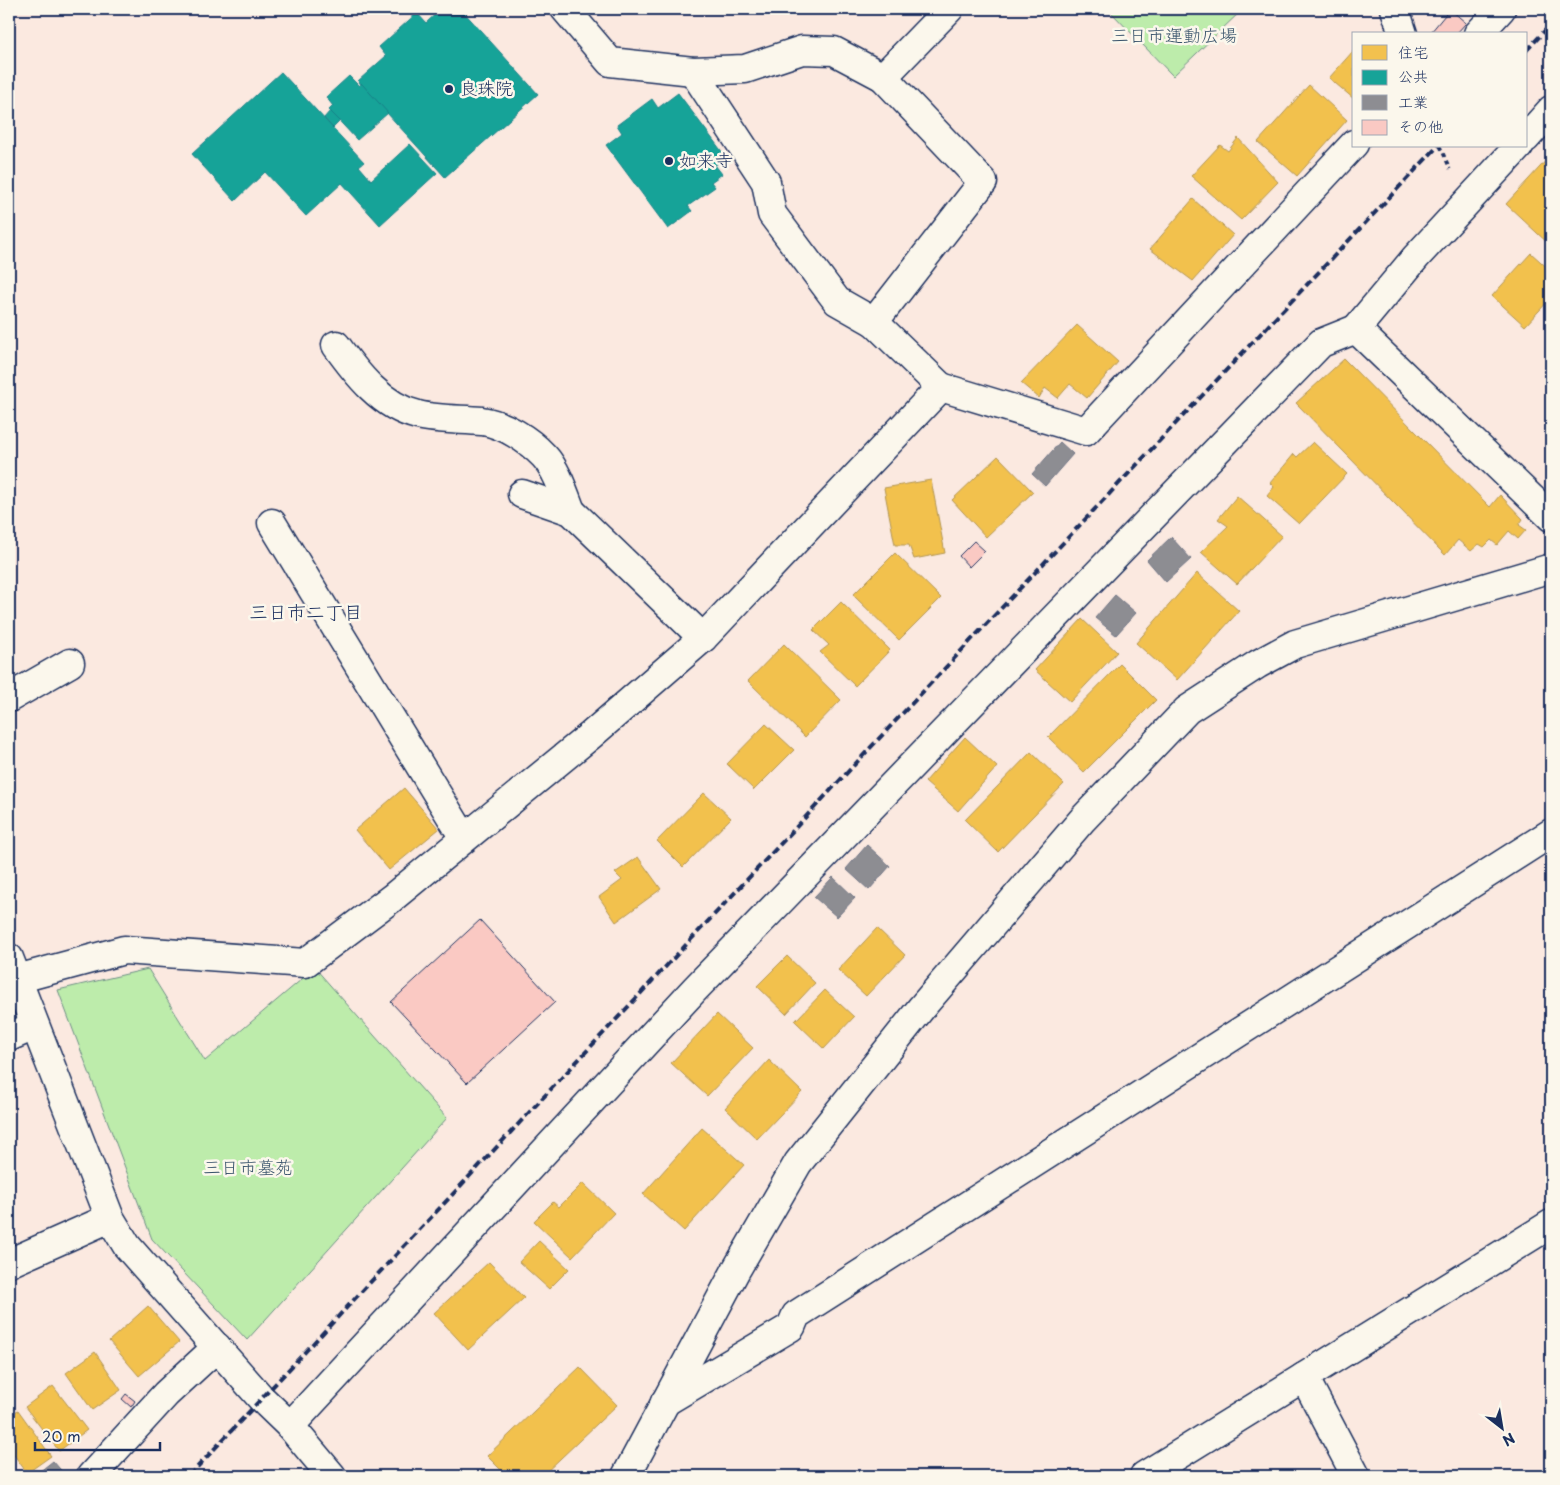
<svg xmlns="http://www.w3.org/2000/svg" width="1560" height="1485" font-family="'Playpen Sans','Klee One',sans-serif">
<rect width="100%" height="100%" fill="#fbe9e0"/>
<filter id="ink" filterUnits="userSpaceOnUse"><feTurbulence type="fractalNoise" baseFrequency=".02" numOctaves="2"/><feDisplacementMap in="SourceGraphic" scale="10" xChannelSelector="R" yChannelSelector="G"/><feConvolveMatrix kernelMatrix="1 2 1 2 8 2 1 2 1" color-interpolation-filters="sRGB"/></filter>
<g filter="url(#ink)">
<!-- green -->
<g fill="#bdecab" stroke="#6c8e84">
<path d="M1108,9H1243L1173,76Z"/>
<path d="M315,968L447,1118L247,1340L152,1239L58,990L148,969L205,1061Z"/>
</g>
<!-- homes -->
<g fill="#f2c14e" stroke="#b29553">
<path d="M1354,50V99L1329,78Z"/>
<path d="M1309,85L1347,120L1297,176L1258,142Z"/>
<path d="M1238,138L1278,182L1241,220L1191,176L1220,145L1228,151Z"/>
<path d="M1551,155V246L1506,204Z"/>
<path d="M1193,199L1233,235L1193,281L1150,249Z"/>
<path d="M1531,253L1551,271V298L1525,326L1492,296Z"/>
<path d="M1077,325L1118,362L1087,398L1070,384L1058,398L1045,388L1039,398L1021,383Z"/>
<path d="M1344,359L1490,507L1500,495L1523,519L1519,525L1526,530L1518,539L1509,531L1497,545L1491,540L1484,547L1479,544L1471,551L1458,540L1445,555L1296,403Z"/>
<path d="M1313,442L1347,474L1299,524L1267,496L1274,487L1270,483L1294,454L1297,457Z"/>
<path d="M998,456L1033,492L986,537L952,500Z"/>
<path d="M931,480L945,553L914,559L909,545H895L884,488Z"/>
<path d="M1237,496L1282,536L1237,584L1201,552L1228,526L1218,519Z"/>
<path d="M895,553L941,598L899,640L853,595Z"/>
<path d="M1197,573L1239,611L1177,680L1136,643Z"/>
<path d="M841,602L890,650L855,686L820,652L829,645L813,630Z"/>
<path d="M1082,619L1117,652L1070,702L1035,670Z"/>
<path d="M784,644L841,700L805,737L748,681Z"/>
<path d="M1120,664L1156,700L1084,772L1048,737Z"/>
<path d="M766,724L794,750L754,790L727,764Z"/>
<path d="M965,737L997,767L958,811L925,782Z"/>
<path d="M1031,752L1064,784L998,852L965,820Z"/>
<path d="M404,788L439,829L389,870L355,830Z"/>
<path d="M704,793L731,818L683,867L657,841Z"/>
<path d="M638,857L661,889L616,922L599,897L622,880L615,873Z"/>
<path d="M877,928L905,955L866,996L838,970Z"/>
<path d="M787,956L815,983L786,1014L757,986Z"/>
<path d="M825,990L854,1017L824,1049L795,1021Z"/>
<path d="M717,1014L753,1048L707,1096L671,1063Z"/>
<path d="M769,1060L802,1092L757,1139L725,1108Z"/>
<path d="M702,1128L744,1165L684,1231L643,1194Z"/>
<path d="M583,1183L614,1213L572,1257L534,1221L553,1202L559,1207Z"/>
<path d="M539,1241L569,1269L549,1289L519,1262Z"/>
<path d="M489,1262L524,1298L468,1350L434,1313Z"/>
<path d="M148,1306L179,1342L139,1376L109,1341Z"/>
<path d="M95,1352L121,1390L92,1410L66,1373Z"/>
<path d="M580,1367L617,1405L542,1476H507L487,1456Z"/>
<path d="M53,1386L87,1430L59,1451L25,1407Z"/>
<path d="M18,1410L51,1456L27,1473L9,1448V1416Z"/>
</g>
<!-- public -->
<g fill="#17a398" stroke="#188087">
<path d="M441,9H461L538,94L445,177L358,81L386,56L379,47L417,13L426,23Z"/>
<path d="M281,72L364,162L359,166L371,180L410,144L437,173L380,225L342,183L306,216L265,172L235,201L192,154Z"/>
<path d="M349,76L359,86L361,83L388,113L357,140L330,111L329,110L333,106L326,97Z"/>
<path d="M678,93L726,157L715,165L722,174L711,182L715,187L688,206L692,211L668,229L606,145L622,133L617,125L652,99L658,108Z"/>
<path d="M330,111L340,121L333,128L324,118Z"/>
</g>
<!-- industry -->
<g fill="#8d8d92" stroke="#6b7182">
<path d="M1060,442L1073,454L1045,486L1032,474Z"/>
<path d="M1171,537L1191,559L1166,582L1147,560Z"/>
<path d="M1115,595L1136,613L1116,635L1095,618Z"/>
<path d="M867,845L890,866L869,890L846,869Z"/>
<path d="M833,877L855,898L837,917L814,897Z"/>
<path d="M53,1461L66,1476H34Z"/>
</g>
<!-- building -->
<g fill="#fac9c3" stroke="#1b2f5e">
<path d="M1450,9L1466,23L1456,34H1433L1431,32Z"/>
<path d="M974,541L985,551L969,567L959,556Z"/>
<path d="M480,920L555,1002L467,1083L391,1002Z"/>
<path d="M126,1394L135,1401L131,1407L122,1399Z"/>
</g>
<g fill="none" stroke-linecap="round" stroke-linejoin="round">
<defs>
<g id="minor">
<path d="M565,9L610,62L693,71L745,69L802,50L834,51L883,77L949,9"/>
<path d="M1395,9L1403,34"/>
<path d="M1478,34L1501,9"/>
<path d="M693,71L766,182L772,214L837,301L874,322"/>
<path d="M883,77L983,182L874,322L941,387"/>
<path d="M1526,138L1551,110"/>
<path d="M1519,146L1416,257L1356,329L1551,517"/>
<path d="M336,345C356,373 382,407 418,415C438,420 461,419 482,421C504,424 529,440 544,456C557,470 564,493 571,511"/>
<path d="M522,494L571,511L703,638"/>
<path d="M272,523L464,838"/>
<path d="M9,698L70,663"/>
<path d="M9,958L110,1218L127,1246L262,1399L290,1426L332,1476"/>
<path d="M17,979L124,950L305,963L392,898L591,735L703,638L941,387L1086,431L1354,144"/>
<path d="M9,1037L34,1026"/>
<path d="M9,1263L110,1218"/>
<path d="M1304,1377L1356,1476"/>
<path d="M665,1402L791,1327L796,1315L1551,833"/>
<path d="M290,1426L695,989L1321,343L1356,329"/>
<path d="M91,1476L166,1394L217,1347"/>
<path d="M626,1476L736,1270L798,1163L922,1007L1083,819L1187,710L1258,664L1295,644L1551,568"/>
<path d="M1144,1476L1551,1224"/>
</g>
</defs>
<!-- minor casing -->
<use href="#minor" stroke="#1b2f5e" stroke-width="31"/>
<!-- path -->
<path stroke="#1b2f5e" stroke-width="3" stroke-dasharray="4 4" stroke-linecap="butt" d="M1440,146L1450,169"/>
<!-- minor -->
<use href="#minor" stroke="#fbf7ec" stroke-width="28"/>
<!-- rail -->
<g stroke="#1b2f5e" stroke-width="4" stroke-dasharray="8 4" stroke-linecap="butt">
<path d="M1526,51L1551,24"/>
<path d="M189,1476L975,636L1438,146"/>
</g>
</g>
</g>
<!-- markers -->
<g fill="#1b2f5e" stroke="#fbf7ec" stroke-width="2">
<circle cx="449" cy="89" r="5"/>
<circle cx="669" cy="161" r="5"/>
</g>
<g text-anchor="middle" stroke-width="5" stroke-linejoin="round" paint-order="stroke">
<!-- park labels -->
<g font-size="18" fill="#3b556d" stroke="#fbf7ec">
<text x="1174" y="42">三日市運動広場</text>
<text x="248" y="1174">三日市墓苑</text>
</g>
<!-- poi labels -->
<g font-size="18" fill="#1b2f5e" stroke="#fbf7ec" text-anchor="start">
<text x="459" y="95">良珠院</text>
<text x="679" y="167">如来寺</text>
</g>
<!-- neighbourhood labels -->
<g font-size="19" fill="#1b2f5e" stroke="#fbf7ec">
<text x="306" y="619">三日市二丁目</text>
</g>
</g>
<!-- margin -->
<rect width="1560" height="1485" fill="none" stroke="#fbf7ec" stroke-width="30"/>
<rect x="15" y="15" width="1530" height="1455" fill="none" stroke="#1b2f5e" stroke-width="2" filter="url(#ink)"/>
<!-- legend -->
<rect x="1352" y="32" width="175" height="115" fill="#fbf7ec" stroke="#a1a7b3"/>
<rect x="1362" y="45" width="25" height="15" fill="#f2c14e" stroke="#a1a7b3"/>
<text x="1398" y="58" font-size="15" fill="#1b2f5e">住宅</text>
<rect x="1362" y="70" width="25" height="15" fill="#17a398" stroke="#a1a7b3"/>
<text x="1398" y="82" font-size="15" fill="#1b2f5e">公共</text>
<rect x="1362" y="95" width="25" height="15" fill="#8d8d92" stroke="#a1a7b3"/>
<text x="1398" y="108" font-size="15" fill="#1b2f5e">工業</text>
<rect x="1362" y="120" width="25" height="15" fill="#fac9c3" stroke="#a1a7b3"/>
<text x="1398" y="132" font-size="15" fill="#1b2f5e">その他</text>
<!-- north arrow -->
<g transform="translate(1502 1428) rotate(149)" stroke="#fbf7ec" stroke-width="4" paint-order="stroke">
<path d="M0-4L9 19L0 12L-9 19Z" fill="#1b2f5e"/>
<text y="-8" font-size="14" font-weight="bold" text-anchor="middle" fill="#1b2f5e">N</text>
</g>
<!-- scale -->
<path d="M35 1442v8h125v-8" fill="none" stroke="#1b2f5e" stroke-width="2.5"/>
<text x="42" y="1442" font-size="15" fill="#1b2f5e" stroke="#fbf7ec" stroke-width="4" paint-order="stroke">20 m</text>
</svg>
